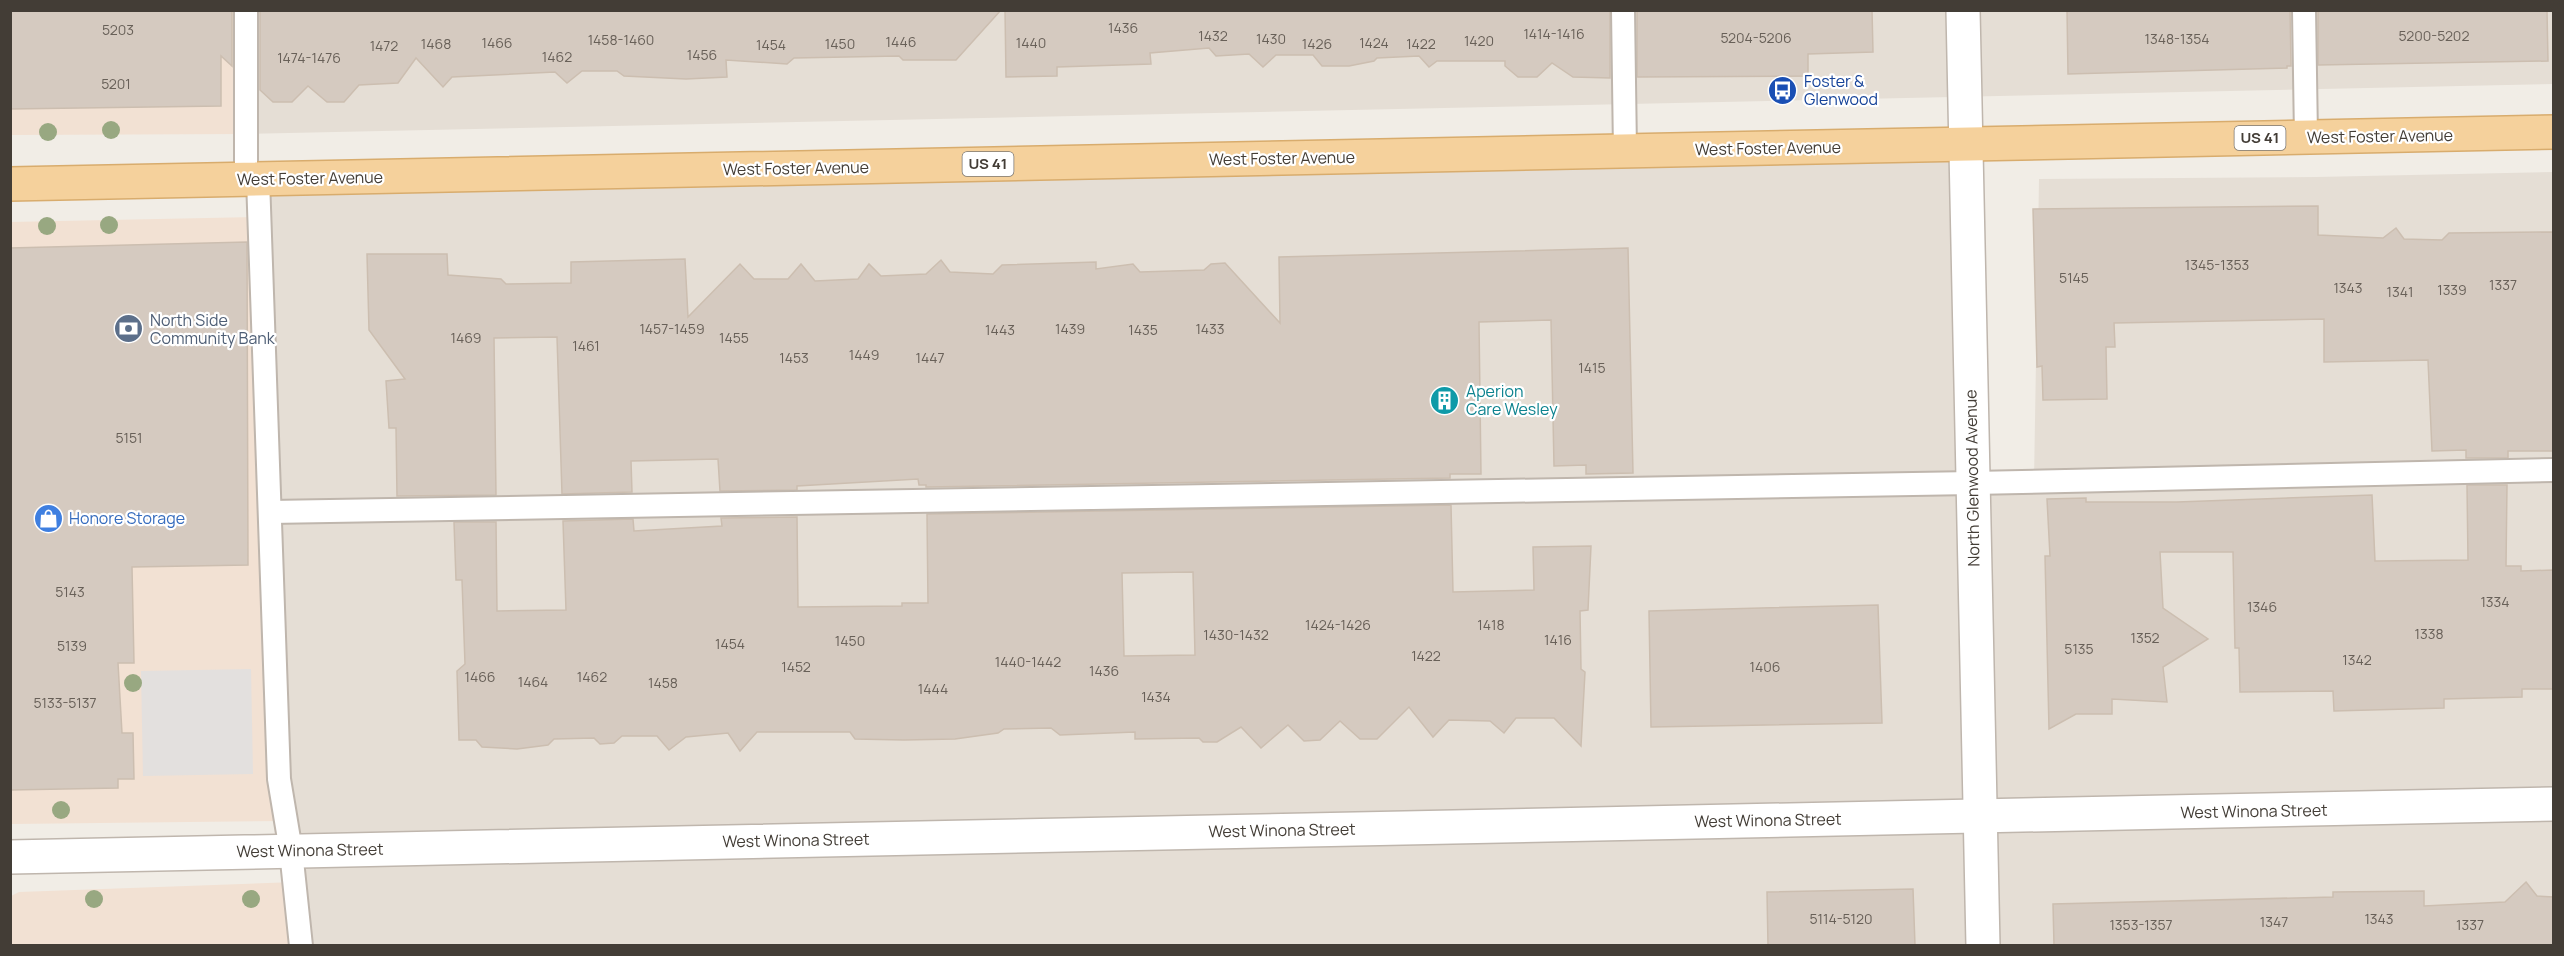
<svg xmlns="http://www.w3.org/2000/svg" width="2564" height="956" font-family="Manrope,sans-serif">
<rect width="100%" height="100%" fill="#f1ede6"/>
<!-- residential -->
<g fill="#e5ded5">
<path d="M250,11H2553V84L246,134Z"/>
<path d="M1966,145L1973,482L2034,481L2039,179L2316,177L2553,172V945H301L291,851L258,179Z"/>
</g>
<!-- commercial -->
<g fill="#f2e1d3">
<path d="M10,11H247L246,134L11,135Z"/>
<path d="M259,217L286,821L11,824L10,222Z"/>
<path d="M295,882L301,945L11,946V896L19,892Z"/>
</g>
<!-- parking -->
<path fill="#e3e0de" d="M251,669L253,774L143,776L141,671Z"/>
<!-- building -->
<g fill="#d5cac0" stroke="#ccbeb0" stroke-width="1.5" fill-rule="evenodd">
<path d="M10,10H232V66L221,56V106L10,109Z"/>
<path d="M260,10H1001L956,60H903L899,56L794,58L787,64L726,60L727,77L686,79L624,76L617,71H582L567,83L555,72L452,77L443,87L416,58L398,83L359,85L344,102H327L308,86L292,102H273L260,90Z"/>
<path d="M1005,10H1610V78L1573,77L1552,63L1537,77H1518L1505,66V61H1437L1429,67L1419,56L1377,58L1374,61L1349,66H1322L1313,55H1276L1263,67L1249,54L1216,56L1209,48L1150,53L1151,64L1057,67V76L1006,77Z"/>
<path d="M1637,10H1872L1873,52L1808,54V76L1637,77Z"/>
<path d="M2067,10H2290L2291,66H2287V68L2068,74Z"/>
<path d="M2318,10H2547L2548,61L2318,65Z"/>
<path d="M2318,206V235L2383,238L2396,228L2404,239L2442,240L2449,233L2553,232V451H2508V458H2466V450L2432,451L2428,360L2324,362V319L2114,323L2115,347H2106L2107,399L2043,400L2042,366L2037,367L2033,209Z"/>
<path d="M247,242L248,565L132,567L134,663H118L122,733H133L134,779H118V788L10,790V248Z"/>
<path d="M1628,248L1633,473L1586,474V465L1554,466L1551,320L1479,322L1481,474H1450V478L926,487V485H919L918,479L797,486V490L720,491L718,459L631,461L632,492L562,494L557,337L494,338L496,495L397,496L396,428H389L386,381L405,379L369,330L367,254H447L448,275L501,279L506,284L571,283V262L685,259L688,317L740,264L754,279H788L801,264L815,281L858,279L869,264L881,276L926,274L941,260L950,272L993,274L1002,265L1096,262V269L1133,264L1140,272L1204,270L1211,264L1225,263L1280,323L1279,257Z"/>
<path d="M2467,485H2507L2506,566H2521V571L2553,570V689H2522V697L2444,699V708L2334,711L2333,691L2240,692L2239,648H2235L2233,552H2160L2163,608L2208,639L2163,667L2167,702L2112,699V714H2076L2049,729L2045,556H2050L2047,499L2086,498V502H2177L2372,495L2375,561L2468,560Z"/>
<path d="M1451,505L1453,592L1534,590L1533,547L1591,546L1588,610L1580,611L1581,669L1585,672L1581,746L1554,718H1516L1504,733L1490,721L1449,720L1433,737L1409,707L1377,739H1360L1340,721L1320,740L1304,741L1288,725L1261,748L1241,727L1217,742H1203L1199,738L1135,739V732L1060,735L1051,728L1004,729L998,733L955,739L904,740L855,739L850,732H757L740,751L728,733L686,737L669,750L657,736H622L614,743L600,744L594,738L554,739L548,745L517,749L482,747L476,740H459L457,671L465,664L462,580H456L454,522H496L497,611L566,610L563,521L633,519L634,531L722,526L721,518L797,517L798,607L902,606V603H928L927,514ZM1193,572L1195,655L1124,656L1122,573Z"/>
<path d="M1878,605L1882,723L1651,727L1649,611Z"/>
<path d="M2526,882L2537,896L2553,897V945H2054L2053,904L2333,897V892L2424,891V906L2505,902Z"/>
<path d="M1913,889L1915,945H1768L1767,892Z"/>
</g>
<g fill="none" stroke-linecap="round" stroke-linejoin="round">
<defs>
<g id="service">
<path d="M1623,10L1625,151"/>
<path d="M2304,10L2306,137"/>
<path d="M246,179V10"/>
<path d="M258,179L279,779L291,851L301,946"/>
<path d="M270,512L1973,483L2554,470"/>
</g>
<g id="minor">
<path d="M1963,10L1983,946"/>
<path d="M10,857L2554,804"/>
</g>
<path id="primary" d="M10,184L2554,132"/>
</defs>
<!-- service casing -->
<use href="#service" stroke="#bfb6ad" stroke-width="26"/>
<!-- minor casing -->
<use href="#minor" stroke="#bfb6ad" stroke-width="36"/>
<!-- primary casing -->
<use href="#primary" stroke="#d8ac6d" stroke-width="36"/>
<!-- service -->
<use href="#service" stroke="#fff" stroke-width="22"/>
<!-- minor -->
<use href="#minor" stroke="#fff" stroke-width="33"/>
<!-- primary -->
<use href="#primary" stroke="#f5d19c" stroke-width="33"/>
</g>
<!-- trees -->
<g fill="#98a881">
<circle cx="111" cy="130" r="9"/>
<circle cx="48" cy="132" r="9"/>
<circle cx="109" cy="225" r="9"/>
<circle cx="47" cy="226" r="9"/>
<circle cx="133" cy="683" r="9"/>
<circle cx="61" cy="810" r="9"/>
<circle cx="94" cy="899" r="9"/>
<circle cx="251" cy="899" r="9"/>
</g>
<!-- icons -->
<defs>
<symbol id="bus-disc" viewBox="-11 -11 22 22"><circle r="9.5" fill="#1a4fb4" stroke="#fff"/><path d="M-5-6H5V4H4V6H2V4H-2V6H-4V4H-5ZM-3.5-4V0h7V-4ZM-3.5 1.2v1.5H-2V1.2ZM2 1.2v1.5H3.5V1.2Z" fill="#fff"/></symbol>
<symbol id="bank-disc" viewBox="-11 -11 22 22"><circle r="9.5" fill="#5c6f8a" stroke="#fff"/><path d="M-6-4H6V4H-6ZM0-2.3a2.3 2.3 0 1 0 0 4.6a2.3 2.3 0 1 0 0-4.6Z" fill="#fff"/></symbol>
<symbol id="building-disc" viewBox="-11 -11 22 22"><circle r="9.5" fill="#0f9aa8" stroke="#fff"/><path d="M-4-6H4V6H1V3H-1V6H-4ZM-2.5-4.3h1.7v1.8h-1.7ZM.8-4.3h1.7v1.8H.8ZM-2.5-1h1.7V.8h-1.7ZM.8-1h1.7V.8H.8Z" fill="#fff"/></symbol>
<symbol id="shop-disc" viewBox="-11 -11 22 22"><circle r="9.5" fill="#3f7fe0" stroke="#fff"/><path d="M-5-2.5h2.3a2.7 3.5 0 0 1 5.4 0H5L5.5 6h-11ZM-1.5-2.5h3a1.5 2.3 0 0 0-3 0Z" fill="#fff"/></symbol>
</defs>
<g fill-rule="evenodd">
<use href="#bus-disc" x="1766" y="74" width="33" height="33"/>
<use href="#bank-disc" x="112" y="312" width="33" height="33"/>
<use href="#building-disc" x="1428" y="384" width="33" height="33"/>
<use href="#shop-disc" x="32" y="502" width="33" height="33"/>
</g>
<g text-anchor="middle" stroke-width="4.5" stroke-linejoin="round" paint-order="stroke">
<!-- number labels -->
<g font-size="14" fill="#686058">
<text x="1123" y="33">1436</text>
<text x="118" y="35">5203</text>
<text x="1554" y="39">1414-1416</text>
<text x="1213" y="41">1432</text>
<text x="2434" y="41">5200-5202</text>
<text x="1756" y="43">5204-5206</text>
<text x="1271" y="44">1430</text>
<text x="2177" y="44">1348-1354</text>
<text x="621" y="45">1458-1460</text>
<text x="1479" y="46">1420</text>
<text x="901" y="47">1446</text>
<text x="497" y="48">1466</text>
<text x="1031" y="48">1440</text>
<text x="1374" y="48">1424</text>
<text x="436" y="49">1468</text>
<text x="840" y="49">1450</text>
<text x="1317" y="49">1426</text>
<text x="1421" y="49">1422</text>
<text x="771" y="50">1454</text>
<text x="384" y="51">1472</text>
<text x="702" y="60">1456</text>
<text x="557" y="62">1462</text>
<text x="309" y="63">1474-1476</text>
<text x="116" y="89">5201</text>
<text x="2217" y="270">1345-1353</text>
<text x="2074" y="283">5145</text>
<text x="2503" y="290">1337</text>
<text x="2348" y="293">1343</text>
<text x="2452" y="295">1339</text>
<text x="2400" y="297">1341</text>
<text x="672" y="334">1457-1459</text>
<text x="1070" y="334">1439</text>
<text x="1210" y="334">1433</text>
<text x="1000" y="335">1443</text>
<text x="1143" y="335">1435</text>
<text x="466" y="343">1469</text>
<text x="734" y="343">1455</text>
<text x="586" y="351">1461</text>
<text x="864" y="360">1449</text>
<text x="794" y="363">1453</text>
<text x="930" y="363">1447</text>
<text x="1592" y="373">1415</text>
<text x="129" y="443">5151</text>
<text x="70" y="597">5143</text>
<text x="2495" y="607">1334</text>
<text x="2262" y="612">1346</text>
<text x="1338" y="630">1424-1426</text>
<text x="1491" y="630">1418</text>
<text x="2429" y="639">1338</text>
<text x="1236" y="640">1430-1432</text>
<text x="2145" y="643">1352</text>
<text x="1558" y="645">1416</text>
<text x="850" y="646">1450</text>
<text x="730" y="649">1454</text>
<text x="72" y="651">5139</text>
<text x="2079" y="654">5135</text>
<text x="1426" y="661">1422</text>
<text x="2357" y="665">1342</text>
<text x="1028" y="667">1440-1442</text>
<text x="796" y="672">1452</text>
<text x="1765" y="672">1406</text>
<text x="1104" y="676">1436</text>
<text x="480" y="682">1466</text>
<text x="592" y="682">1462</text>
<text x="533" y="687">1464</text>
<text x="663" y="688">1458</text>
<text x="933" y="694">1444</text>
<text x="1156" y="702">1434</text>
<text x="65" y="708">5133-5137</text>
<text x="1841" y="924">5114-5120</text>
<text x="2379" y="924">1343</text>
<text x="2274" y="927">1347</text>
<text x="2141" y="930">1353-1357</text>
<text x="2470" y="930">1337</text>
</g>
<!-- shield labels -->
<g fill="#fff" stroke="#7b7772" stroke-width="1.5">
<rect x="2234.5" y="126" width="51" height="24" rx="4.5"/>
<rect x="962.5" y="152" width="51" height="24" rx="4.5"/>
</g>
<g font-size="15" font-weight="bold" fill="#433d36">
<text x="2260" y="143">US 41</text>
<text x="988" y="169">US 41</text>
</g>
<!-- transit labels -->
<g font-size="16" fill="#164399" stroke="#fff" text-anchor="start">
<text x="1804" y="87">Foster &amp;<tspan x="1804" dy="18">Glenwood</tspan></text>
</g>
<!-- street labels -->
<g font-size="16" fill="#433d36" stroke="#fff">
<text transform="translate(2380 136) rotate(-1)" y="6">West Foster Avenue</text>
<text transform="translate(1768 148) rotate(-1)" y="6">West Foster Avenue</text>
<text transform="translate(1282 158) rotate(-1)" y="6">West Foster Avenue</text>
<text transform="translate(796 168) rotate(-1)" y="6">West Foster Avenue</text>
<text transform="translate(310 178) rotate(-1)" y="6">West Foster Avenue</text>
<text transform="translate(1972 478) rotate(-91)" y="6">North Glenwood Avenue</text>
<text transform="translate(2254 811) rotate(-1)" y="6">West Winona Street</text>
<text transform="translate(1768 820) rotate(-1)" y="6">West Winona Street</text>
<text transform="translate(1282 830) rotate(-1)" y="6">West Winona Street</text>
<text transform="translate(796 840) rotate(-1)" y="6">West Winona Street</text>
<text transform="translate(310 850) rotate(-1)" y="6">West Winona Street</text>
</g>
<!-- service labels -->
<g font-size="16" fill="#4e5e75" stroke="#fff" text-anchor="start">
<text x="150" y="326">North Side<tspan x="150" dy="18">Community Bank</tspan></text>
</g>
<!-- culture labels -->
<g font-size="16" fill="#0d838f" stroke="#fff" text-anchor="start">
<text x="1466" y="397">Aperion<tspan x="1466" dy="18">Care Wesley</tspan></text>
</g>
<!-- shop labels -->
<g font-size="16" fill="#366cbe" stroke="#fff" text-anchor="start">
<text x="69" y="524">Honore Storage</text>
</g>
</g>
<!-- border -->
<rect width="2564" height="956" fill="none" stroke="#433d36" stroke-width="24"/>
</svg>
